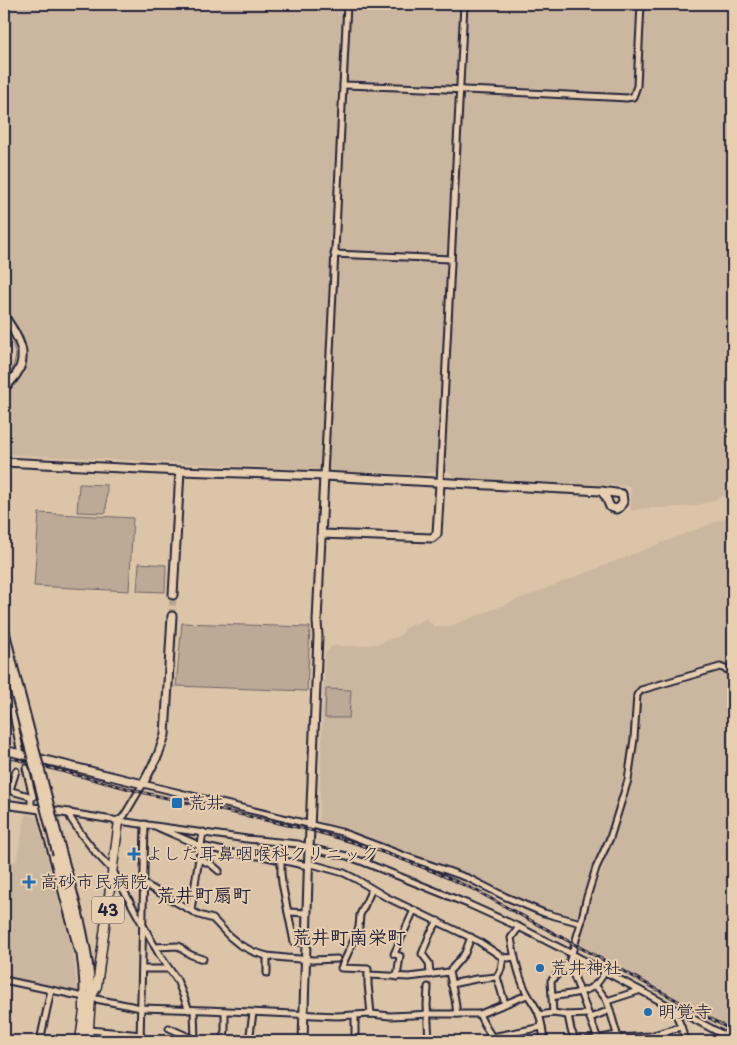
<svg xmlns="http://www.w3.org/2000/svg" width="737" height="1045" font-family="'Playpen Sans','Klee One',sans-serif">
<rect width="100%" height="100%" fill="#dbc4a8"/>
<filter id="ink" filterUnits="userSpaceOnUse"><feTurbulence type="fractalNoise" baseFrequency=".02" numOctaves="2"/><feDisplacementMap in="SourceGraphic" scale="10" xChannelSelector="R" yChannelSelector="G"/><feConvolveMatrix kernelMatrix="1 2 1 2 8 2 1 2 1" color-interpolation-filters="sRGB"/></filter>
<g filter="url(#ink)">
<!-- built -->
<g fill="#cbb69f">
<path d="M4,4H733V492L709,502L693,506L661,508H643L631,511V486L456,478L448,470L423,474L340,471L4,454V391L17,381L23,371L26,353L22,337L4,310Z"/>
<path d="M733,515V671L723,663L714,665L633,691L631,731L626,770L623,787L611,826L587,888L578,918L538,907L479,881L378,844L319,821L325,653L332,646H356L377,644L399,636L403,633L405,628L427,618L429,623L433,624V627H448Z"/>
<path d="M714,672H724L733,680V1030L578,946L591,896L614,839L630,784L636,753L641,695L644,692Z"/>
<path d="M26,814L35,816L37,819L71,947L74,959L77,991L36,984L4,977V860L16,862Z"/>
</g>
<!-- green -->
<g fill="#bca996" stroke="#6f6668">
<path d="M79,484L107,485L106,513L77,512Z"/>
<path d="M39,513L133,518L129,591L34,586Z"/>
<path d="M139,563L166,565L165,592L137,591Z"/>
<path d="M182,623L310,627L307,691L176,686Z"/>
<path d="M326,689L351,690L349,718H325Z"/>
</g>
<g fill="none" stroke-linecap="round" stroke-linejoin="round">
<!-- stream -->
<path stroke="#665d63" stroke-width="1" d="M4,331L13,344L16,356L12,371L4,380"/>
<!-- secondary-tunnel -->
<path stroke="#b6a492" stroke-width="7" stroke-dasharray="7 3.5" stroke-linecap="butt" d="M172,616L173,595"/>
<defs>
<g id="street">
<path d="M343,85C437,88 531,93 626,98L633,97L637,86L641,4"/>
<path d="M334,254L451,259"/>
<path d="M324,476L347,4"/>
<path d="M440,483L464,4"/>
<path d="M4,670L9,694L21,754"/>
<path d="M26,768L33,797L31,799V808"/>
<path d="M4,775L5,769"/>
<path d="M4,789L29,796L31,799"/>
<path d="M10,790L16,771"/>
<path d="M40,809L77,948L79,952"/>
<path d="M119,821L124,816L143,784L341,832L402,855L468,878L506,897L544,913L581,923"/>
<path d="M157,827L201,846L233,853L267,857L308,866"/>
<path d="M199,859L212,865L219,871"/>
<path d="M281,860V873L282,883L294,942H306"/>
<path d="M308,863L344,873L356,879L386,897L478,941L502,957L508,958L514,957"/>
<path d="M366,863L373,845"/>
<path d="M144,884L199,915L213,919L229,936L240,945L254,952L267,956L286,958L313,960L337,959"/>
<path d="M372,889L360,915L359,927L355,938L341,968L368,969V975L409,977L449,972L465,953L471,937"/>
<path d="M191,910L203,832"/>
<path d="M288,912L307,913"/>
<path d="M519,927L511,938C514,955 517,971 524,987C528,997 535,1004 539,1014C542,1023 543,1033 544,1041"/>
<path d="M155,947L179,946C186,954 193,956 203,959"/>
<path d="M503,957L501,969L497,977L505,1004"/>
<path d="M569,963L598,1039"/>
<path d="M142,969H169"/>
<path d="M449,972L455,999L457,1014"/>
<path d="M267,973V956"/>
<path d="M368,975V984L371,1014"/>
<path d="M430,975L429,963L422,954L430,934L438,921"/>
<path d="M397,977L400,956L394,954L414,910"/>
<path d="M4,980L84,997"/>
<path d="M451,984L476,979L497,977"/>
<path d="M595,985L606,999L609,1007L619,1041"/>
<path d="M428,987L427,1005L429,1041"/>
<path d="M552,997C566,994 584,994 595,985C599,982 602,976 605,972"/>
<path d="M91,998L141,1008L206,1010L337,1016L371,1014L390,1016L413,1015L428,1014H480L527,995"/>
<path d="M607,1001L638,991L639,990"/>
<path d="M674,1009L682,1029L685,1041"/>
<path d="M189,1010L177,980L159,954L113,871L96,853L82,835L71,819L69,813L119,821L247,839L298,844L317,850L347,856L366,863L468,904L519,927L572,954L733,1040"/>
<path d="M194,1010L195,1041"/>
<path d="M553,1013L567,1015L588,1014"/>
<path d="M479,1014L484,1024L492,1037L542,1027"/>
<path d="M355,1015V1041"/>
<path d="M539,1015L553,1013L551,981L569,963L581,923L586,900L596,868L610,838L628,780L634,739L637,695L641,690L720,667L728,670L733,676"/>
<path d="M568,1015L571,1030L576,1041"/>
<path d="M590,1018L610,1010"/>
<path d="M169,1028L198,1041"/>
<path d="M90,1030L141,1035"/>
<path d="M618,1038L650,1036L681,1027"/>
<path d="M40,1041L51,990"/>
<path d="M140,1041L145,824"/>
<path d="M223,1041L225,1030V1011"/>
<path d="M249,1041L253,1013"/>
<path d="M585,1041L617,1035"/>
</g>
<g id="secondary">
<path d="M4,316C23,343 33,363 4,388"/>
<path d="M4,462L180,471L324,476L601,491L622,494L623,502L620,507L616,509L610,507L606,497L601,491"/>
<path d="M322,534L432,538L437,534L440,483"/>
<path d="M173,595L180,471"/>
<path d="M4,627L15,673"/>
<path d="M4,651L10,674"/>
<path d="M4,750L143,784L158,755L165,735L172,616"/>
<path d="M4,804L69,813"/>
<path d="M62,853C75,900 90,948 91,997"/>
<path d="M57,854C69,901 85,948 84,997"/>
<path d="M303,1041L309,847L310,830L318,636L317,621L324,476"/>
</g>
<g id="primary">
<path d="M80,1041L84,1010V997L91,998"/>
<path d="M88,1041L91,998L97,986L119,821"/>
</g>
</defs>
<!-- street casing -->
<use href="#street" stroke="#22223b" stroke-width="9"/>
<!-- secondary casing -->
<use href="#secondary" stroke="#22223b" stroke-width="11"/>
<!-- primary casing -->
<use href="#primary" stroke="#22223b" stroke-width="11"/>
<!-- street -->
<use href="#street" stroke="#e7ceaf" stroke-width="5"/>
<!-- secondary -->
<use href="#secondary" stroke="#e7ceaf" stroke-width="7"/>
<!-- primary -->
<use href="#primary" stroke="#e7ceaf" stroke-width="8"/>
<defs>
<path id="rail" d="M4,756L145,793L310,830C367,845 422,865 475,890L733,1031"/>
</defs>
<!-- rail casing -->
<use href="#rail" stroke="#22223b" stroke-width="3"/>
<!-- rail -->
<use href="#rail" stroke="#e7ceaf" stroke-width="1" stroke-dasharray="4" stroke-linecap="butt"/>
<defs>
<g id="secondary-bridge">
<path d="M15,673L62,853"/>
<path d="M10,674L57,854"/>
</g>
</defs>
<!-- secondary-bridge casing -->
<use href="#secondary-bridge" stroke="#22223b" stroke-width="11" stroke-linecap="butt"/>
<!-- secondary-bridge -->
<use href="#secondary-bridge" stroke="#e7ceaf" stroke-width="7"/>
</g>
</g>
<!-- markers -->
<g fill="#1f6fb2" stroke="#e7ceaf" stroke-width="2">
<rect x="171" y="797" width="12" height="12" rx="2.5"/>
<path d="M131.5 846.5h5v5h5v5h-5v5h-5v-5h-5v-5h5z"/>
<path d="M26.5 874.5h5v5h5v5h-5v5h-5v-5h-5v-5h5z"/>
<circle cx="540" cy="968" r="5"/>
<circle cx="648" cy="1012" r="5"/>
</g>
<g text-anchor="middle" stroke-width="4" stroke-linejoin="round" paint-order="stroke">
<!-- shield labels -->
<rect fill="#e7ceaf" stroke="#5d565e" stroke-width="1" x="92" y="896.5" width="32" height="27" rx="4"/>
<g font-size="16" font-weight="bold" fill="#22223b">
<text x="108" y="916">43</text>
</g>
<!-- poi labels -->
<g font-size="18" fill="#22223b" stroke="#e7ceaf" text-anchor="start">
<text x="188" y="809">荒井</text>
<text x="145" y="860">よしだ耳鼻咽喉科クリニック</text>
<text x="40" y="888">高砂市民病院</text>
<text x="550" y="974">荒井神社</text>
<text x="658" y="1018">明覚寺</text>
</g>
<!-- neighbourhood labels -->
<g font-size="19" font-weight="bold" fill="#22223b" stroke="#e7ceaf">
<text x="204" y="902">荒井町扇町</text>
<text x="349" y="944">荒井町南栄町</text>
</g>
</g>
<!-- margin -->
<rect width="737" height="1045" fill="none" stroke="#e7ceaf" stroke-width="20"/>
<rect x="10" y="10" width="717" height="1025" fill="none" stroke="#22223b" stroke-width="2" filter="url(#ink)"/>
</svg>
